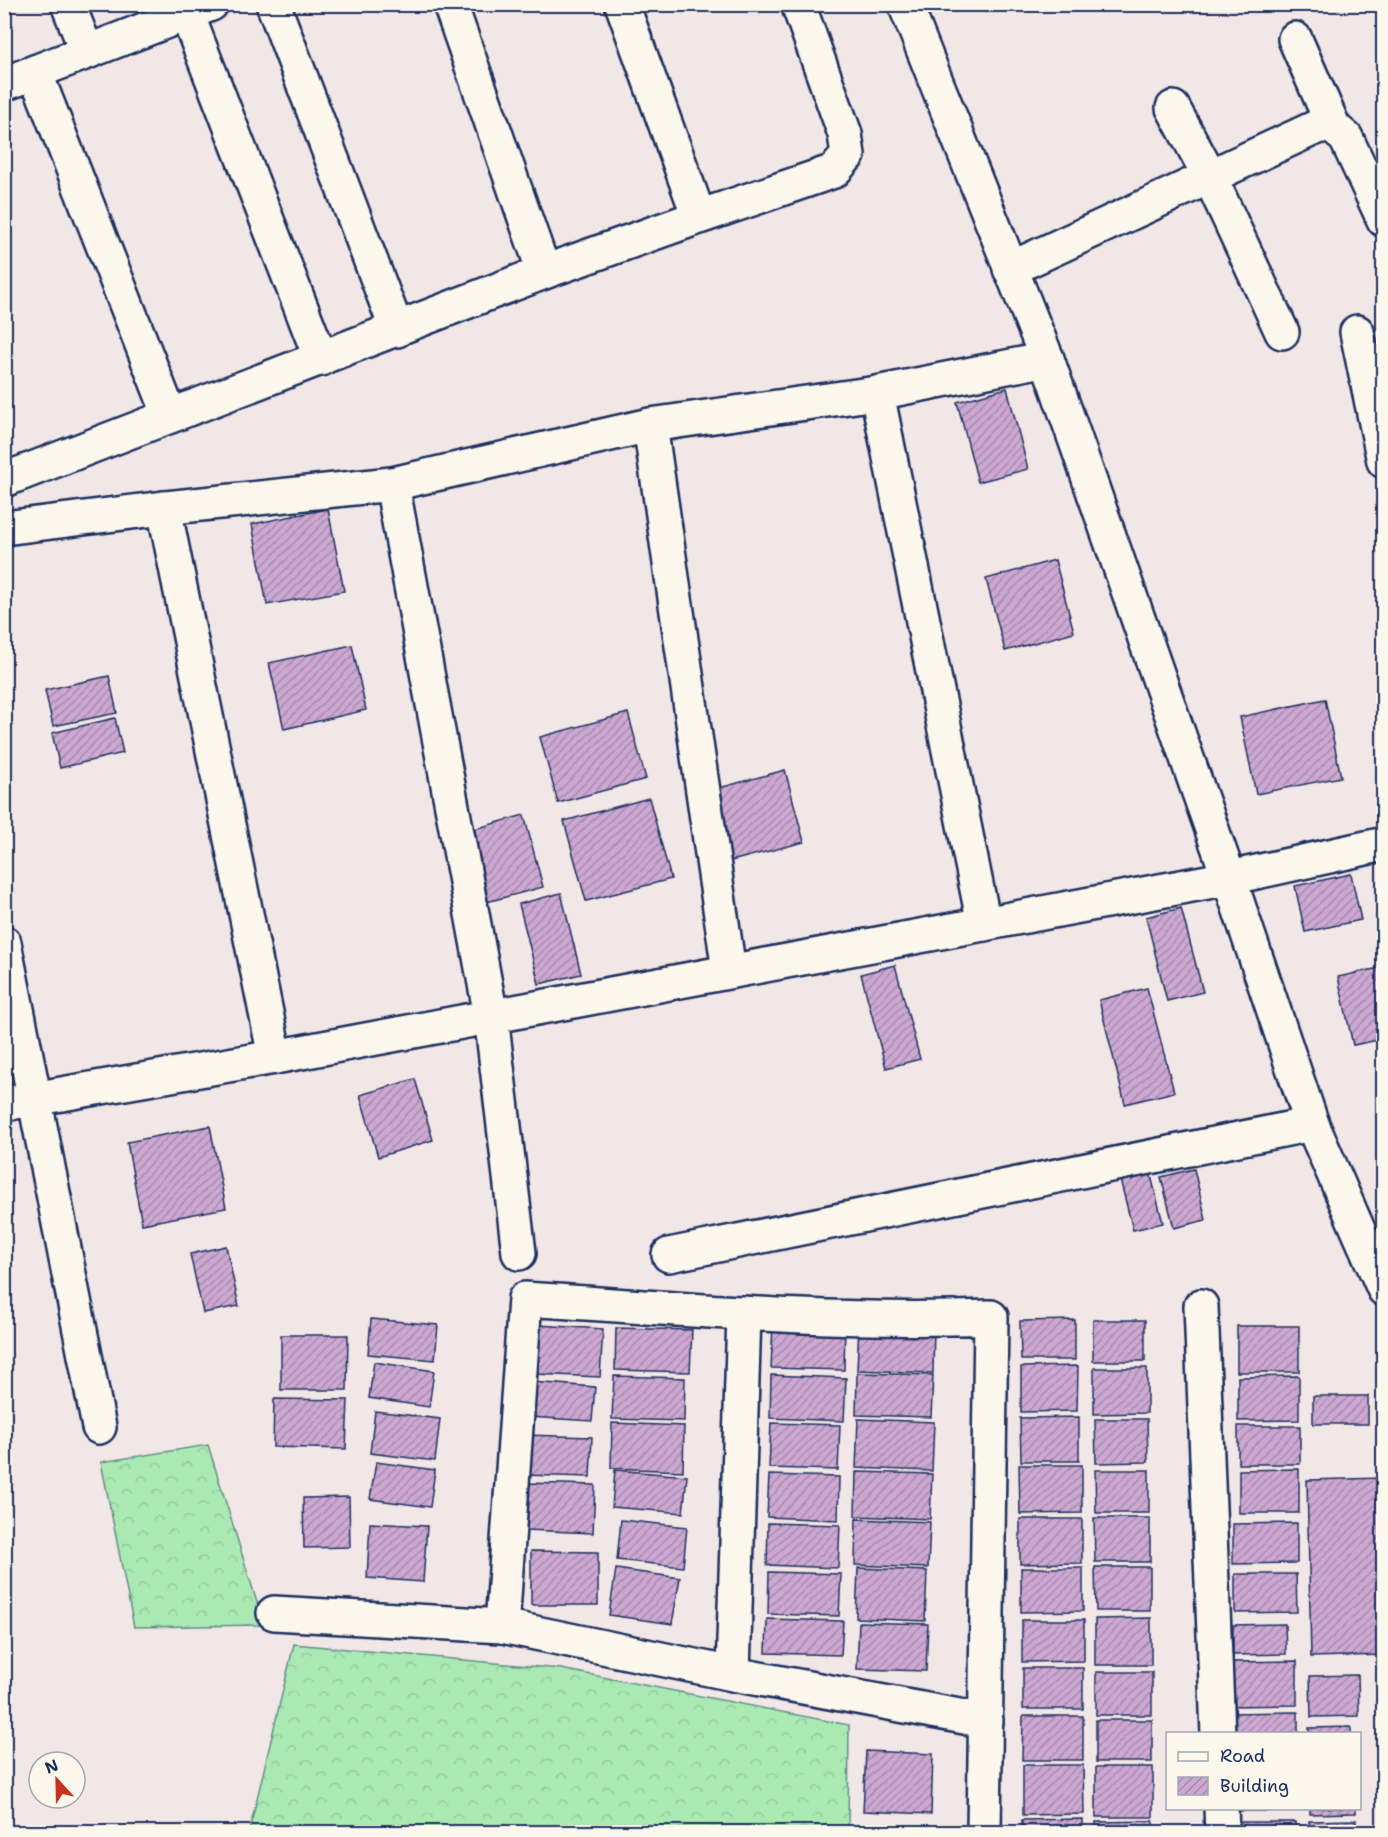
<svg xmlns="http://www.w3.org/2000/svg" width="1388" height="1837" font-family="'Shantell Sans',sans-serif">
<defs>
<pattern id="forest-crowns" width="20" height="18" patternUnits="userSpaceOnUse" patternTransform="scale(1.5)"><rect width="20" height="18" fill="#aaeab2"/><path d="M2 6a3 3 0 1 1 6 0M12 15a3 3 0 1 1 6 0" fill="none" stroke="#92c99c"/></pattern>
<pattern id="building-hatch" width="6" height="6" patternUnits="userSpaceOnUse" patternTransform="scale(1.5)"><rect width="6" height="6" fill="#cda9d2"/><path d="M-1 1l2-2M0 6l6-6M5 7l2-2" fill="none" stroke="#a68aae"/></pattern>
</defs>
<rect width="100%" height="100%" fill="#f2e7e7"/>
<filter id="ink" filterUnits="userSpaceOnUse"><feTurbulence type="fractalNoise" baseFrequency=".0167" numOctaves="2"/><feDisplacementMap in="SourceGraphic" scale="12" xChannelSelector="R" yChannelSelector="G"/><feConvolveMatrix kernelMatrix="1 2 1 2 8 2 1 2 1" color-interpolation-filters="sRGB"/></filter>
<g filter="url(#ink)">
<!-- forest -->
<g fill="url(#forest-crowns)" stroke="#628c88" stroke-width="1.5">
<path d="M208,1445L264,1625L134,1627L101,1462Z"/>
<path d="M294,1644L561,1669L849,1725L848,1832H249Z"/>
</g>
<!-- building -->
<g fill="url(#building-hatch)" stroke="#1b2f5e" stroke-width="1.5">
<path d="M1007,388L1028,469L978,482L957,402Z"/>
<path d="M328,509L344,591L267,605L252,524Z"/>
<path d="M1055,560L1074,632L1005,651L986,579Z"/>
<path d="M352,645L366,710L284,729L269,663Z"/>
<path d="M109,676L117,713L53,726L45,690Z"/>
<path d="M1325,699L1341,777L1256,794L1240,717Z"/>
<path d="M628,713L646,779L558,803L540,737Z"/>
<path d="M115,718L123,753L60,768L52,733Z"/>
<path d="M785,770L804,842L731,861L712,790Z"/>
<path d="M649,798L671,879L586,901L564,821Z"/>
<path d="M524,815L543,887L479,904L460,833Z"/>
<path d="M1351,874L1361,920L1305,932L1295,886Z"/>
<path d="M561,893L581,974L539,984L519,904Z"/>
<path d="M1181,908L1203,992L1167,1001L1146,917Z"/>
<path d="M895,965L920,1059L886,1068L861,974Z"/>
<path d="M1384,967V1039L1353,1045L1338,977Z"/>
<path d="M1147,988L1174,1092L1125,1104L1099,1000Z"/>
<path d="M415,1079L433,1140L378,1157L360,1095Z"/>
<path d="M210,1126L226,1208L142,1224L127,1142Z"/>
<path d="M1194,1169L1206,1220L1174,1228L1161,1177Z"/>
<path d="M1150,1172L1163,1223L1133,1230L1120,1179Z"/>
<path d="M226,1246L239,1306L203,1313L190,1254Z"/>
<path d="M371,1319L438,1325L435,1360L368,1354Z"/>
<path d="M1075,1320V1360H1021L1020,1321Z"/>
<rect x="1093" y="1320" width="52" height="41"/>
<path d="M773,1324L845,1326L844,1370L771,1368Z"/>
<path d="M859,1324L934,1326L933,1373L857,1370Z"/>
<path d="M537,1325L603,1329L600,1377L534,1374Z"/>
<rect x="1237" y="1326" width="62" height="46"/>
<path d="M616,1328L692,1330L690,1372L615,1370Z"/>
<path d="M281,1335H348L347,1390H281Z"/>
<path d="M374,1362L434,1371L429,1407L369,1398Z"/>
<path d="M1078,1366L1077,1411L1021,1412V1367Z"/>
<path d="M1094,1368H1147V1413L1094,1414Z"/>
<path d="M857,1373L933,1375L931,1417L856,1415Z"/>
<path d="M771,1375L846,1378L844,1421L770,1418Z"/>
<path d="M614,1376L685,1378L684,1421L612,1419Z"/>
<path d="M1299,1376V1420L1238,1421V1377Z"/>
<path d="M532,1382L595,1387L592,1421L529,1417Z"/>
<rect x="1313" y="1396" width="55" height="28"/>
<path d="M274,1399L348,1400L346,1449L273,1447Z"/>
<path d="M375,1411L440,1419L435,1461L370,1453Z"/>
<path d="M1079,1417V1461H1021L1020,1418Z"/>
<path d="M858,1419L934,1422L932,1471L856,1468Z"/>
<path d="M1095,1419H1147L1148,1462L1096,1463Z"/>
<path d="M612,1423L684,1426L683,1471L611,1468Z"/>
<path d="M771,1423L840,1425L838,1470L769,1468Z"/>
<rect x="1238" y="1426" width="62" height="38"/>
<path d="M525,1435L592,1437L590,1477L523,1475Z"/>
<path d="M376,1462L435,1470L430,1507L370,1499Z"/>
<path d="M1019,1465H1082V1513L1020,1514Z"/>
<path d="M1299,1469V1513H1239V1470Z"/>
<path d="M615,1470L687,1476L683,1513L612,1507Z"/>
<path d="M1095,1470H1149V1513H1096Z"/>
<path d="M856,1472L932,1474L930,1519L855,1516Z"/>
<path d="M769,1475L839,1477L838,1520L767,1517Z"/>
<path d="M1384,1478V1655L1311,1657L1307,1480Z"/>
<path d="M527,1483L595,1485L593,1533L526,1530Z"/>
<path d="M349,1497L350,1547L304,1548L303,1498Z"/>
<path d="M1094,1518H1150V1562H1095Z"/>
<path d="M856,1519L930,1522L928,1568L855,1565Z"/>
<path d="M1020,1519H1082V1563L1020,1564Z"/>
<path d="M621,1520L687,1527L683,1567L617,1560Z"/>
<path d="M370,1523L427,1526L423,1582L367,1578Z"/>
<path d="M768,1523L840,1525L838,1568L767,1565Z"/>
<path d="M1297,1523V1563L1233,1564V1524Z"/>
<path d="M531,1551L598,1552V1605H531Z"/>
<path d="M1095,1567H1150V1611H1096Z"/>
<path d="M858,1568L927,1571L925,1621L856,1618Z"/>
<path d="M1021,1568H1083V1611L1021,1612Z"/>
<path d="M616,1569L680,1578L672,1624L609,1615Z"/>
<path d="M769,1572L841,1574L839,1616L768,1614Z"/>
<path d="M1235,1574H1296L1297,1612L1235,1613Z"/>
<path d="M1151,1618V1665H1095V1619Z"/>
<path d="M767,1619L843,1621L841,1655L766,1653Z"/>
<path d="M1022,1620H1084V1661L1022,1662Z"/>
<path d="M859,1622L928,1624L926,1671L857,1669Z"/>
<path d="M1285,1624L1286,1654L1233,1655V1625Z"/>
<path d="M1297,1661V1705L1231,1706V1662Z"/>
<rect x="1023" y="1668" width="60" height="41"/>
<rect x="1096" y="1672" width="56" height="43"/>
<path d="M1358,1675L1359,1716L1311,1717L1310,1676Z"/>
<path d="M1298,1712V1734H1229V1713Z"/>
<path d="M1023,1716H1083V1760H1022Z"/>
<rect x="1096" y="1720" width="56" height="42"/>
<path d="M1351,1727V1734H1309V1728Z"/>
<path d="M866,1751L933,1754L931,1814L863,1811Z"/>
<path d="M1023,1765H1083L1084,1814L1023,1815Z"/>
<rect x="1096" y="1767" width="57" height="50"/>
<rect x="1237" y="1808" width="61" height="3"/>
<path d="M1310,1808H1356V1813L1310,1814Z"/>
<path d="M1082,1819V1832H1022V1820Z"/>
<path d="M1356,1820V1832H1309V1821Z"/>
<path d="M1153,1821V1832H1096V1822Z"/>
<rect x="1235" y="1822" width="60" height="10"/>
</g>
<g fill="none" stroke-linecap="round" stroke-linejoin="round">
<defs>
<g id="street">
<path d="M68,4L87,52"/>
<path d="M273,4L397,330"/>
<path d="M450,4L544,272"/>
<path d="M622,4L699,217"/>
<path d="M905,4L1047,359L1229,878L1312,1124L1384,1289"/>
<path d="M187,14L321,359"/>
<path d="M1295,39L1334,128"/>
<path d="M35,72L170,416"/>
<path d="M4,84L211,4"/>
<path d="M1173,108L1210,177L1282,332"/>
<path d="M1010,269L1321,125L1334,128L1346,138L1384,220"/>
<path d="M1357,332L1384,461"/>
<path d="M877,393L984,924"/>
<path d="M650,425L729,971"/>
<path d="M4,480L544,272L699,217L834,171L848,155L845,134L798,4"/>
<path d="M392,484L491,1016L519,1253"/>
<path d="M164,508L275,1057"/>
<path d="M4,528L164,508L392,484L650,425L877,393L1047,359"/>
<path d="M4,943L99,1427"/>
<path d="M4,1104L275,1057L1229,878L1384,844"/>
<path d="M669,1255L1312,1124"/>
<path d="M1201,1306L1218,1734"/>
<path d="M274,1613L502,1626L733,1674L986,1721"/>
<path d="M502,1626L525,1299C680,1309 836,1323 991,1317L984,1832"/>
<path d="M733,1674L744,1313"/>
<path d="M1221,1808L1222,1832"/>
</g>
</defs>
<!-- street casing -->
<use href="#street" stroke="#1b2f5e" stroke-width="38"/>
<!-- street -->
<use href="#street" stroke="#fbf7ec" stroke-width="33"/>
</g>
</g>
<!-- margin -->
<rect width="1388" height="1837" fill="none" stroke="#fbf7ec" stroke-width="24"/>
<rect x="12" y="12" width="1364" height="1813" fill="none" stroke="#1b2f5e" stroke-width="2" filter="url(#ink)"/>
<!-- legend -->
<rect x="1166" y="1732" width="195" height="78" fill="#fbf7ec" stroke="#a1a7b3" stroke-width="1.5"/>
<rect x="1178" y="1752" width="30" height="9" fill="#fbf7ec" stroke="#a1a7b3" stroke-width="1.5"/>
<text x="1220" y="1762" font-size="18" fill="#1b2f5e">Road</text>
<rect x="1178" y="1777" width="30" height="18" fill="url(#building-hatch)" stroke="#a1a7b3" stroke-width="1.5"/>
<text x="1220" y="1792" font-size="18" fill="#1b2f5e">Building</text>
<!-- north arrow -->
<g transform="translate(57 1780) rotate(338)"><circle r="28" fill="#fbf7ec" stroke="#a1a7b3" stroke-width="1.5"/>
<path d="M0-4.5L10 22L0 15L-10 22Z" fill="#c8321e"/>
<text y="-9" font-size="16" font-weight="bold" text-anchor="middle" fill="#1b2f5e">N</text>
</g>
</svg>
